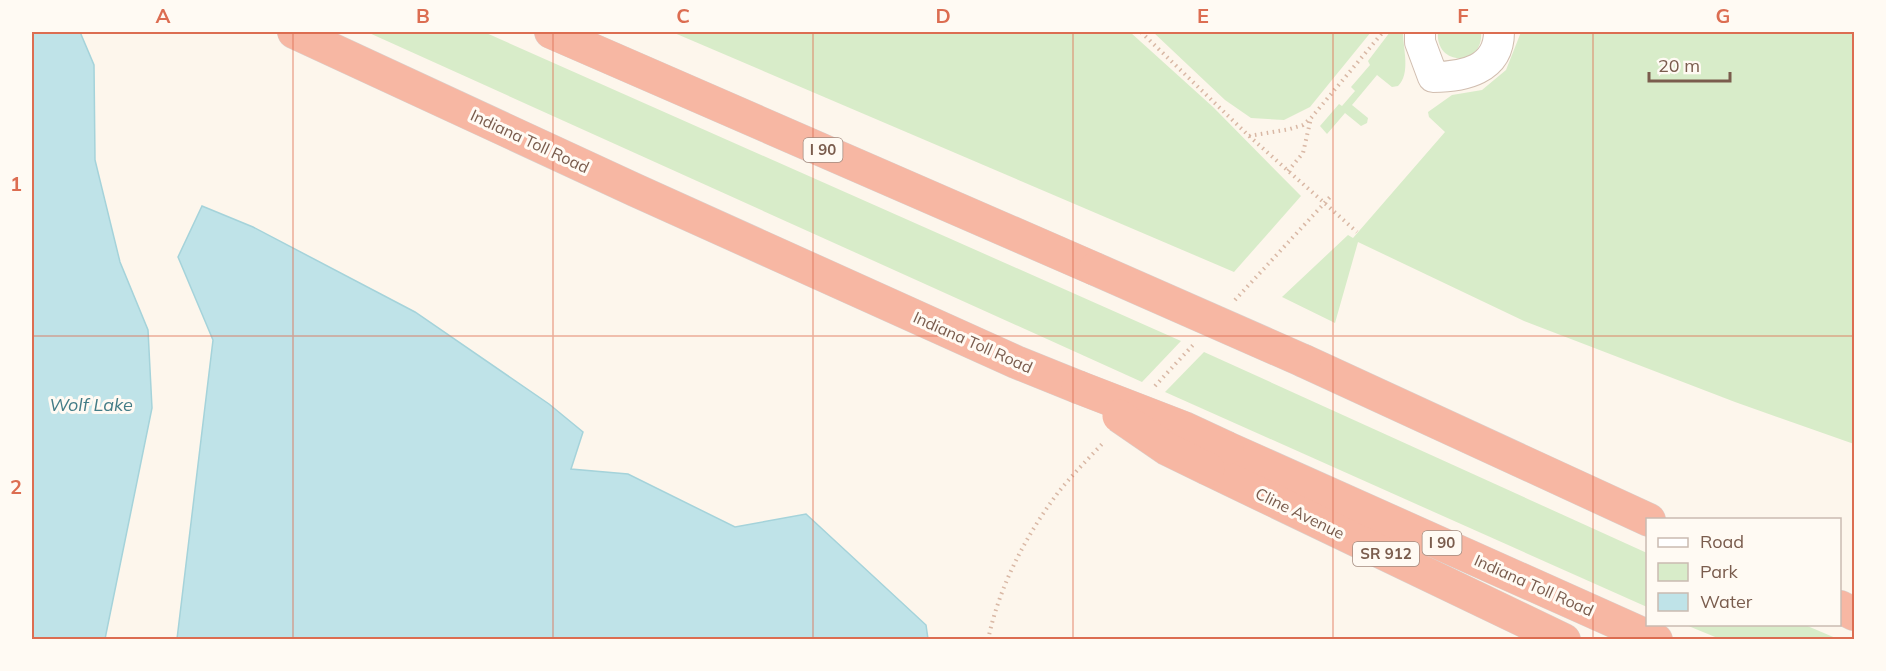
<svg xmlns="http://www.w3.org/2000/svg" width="1886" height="671" font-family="Mulish,sans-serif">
<rect width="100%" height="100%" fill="#fdf6ec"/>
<!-- green -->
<g fill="#d8ecc9">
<path d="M367,32H484L1181,341L1142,382Z"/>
<path d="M672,32H1130L1213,107L1301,196L1234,272Z"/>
<path d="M1153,32H1371L1310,107L1284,120L1251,118L1225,100Z"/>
<path d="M1390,32H1403C1403,49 1411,73 1398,86L1392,87L1377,75L1352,105L1368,118L1367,123L1361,126L1345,113L1327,134L1320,126L1339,104L1342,106L1355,91L1351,87L1370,65L1368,61Z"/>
<path d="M1438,32H1481C1484,67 1435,67 1438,32Z"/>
<path d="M1521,32H1854V444L1735,402L1524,321L1358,242L1335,323L1282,297L1348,235L1353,238L1445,132L1429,117L1428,112L1452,95L1482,90L1506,70Z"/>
<path d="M1204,352L1647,553V607L1165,392Z"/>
<path d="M1686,625H1805L1838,639H1720Z"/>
</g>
<!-- water -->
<g fill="#bfe3e8" stroke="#a5d3da" stroke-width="1.5">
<path d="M32,32H80L94,65L95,160L120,262L148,330L152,408L105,639H32Z"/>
<path d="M202,206L253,227L415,312L549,404L583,432L571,469L628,474L735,527L806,514L926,625L928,639H177L213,340L178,257Z"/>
</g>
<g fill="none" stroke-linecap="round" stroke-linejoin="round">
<defs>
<path id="minor" d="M1420,32V42L1433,77C1463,77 1499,70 1499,32"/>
<g id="motorway">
<path d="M294,32L635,190L1016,362L1078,387"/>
<path d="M551,32L1095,269"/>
<path d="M1304,361L1649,520"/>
<path d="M1227,448L1656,640"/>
<path d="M1208,469L1564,640"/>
<path d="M1840,607L1854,614"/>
</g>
</defs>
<!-- minor casing -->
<use href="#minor" stroke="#d1beb0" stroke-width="32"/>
<!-- motorway casing -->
<use href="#motorway" stroke="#dad1cd" stroke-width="34"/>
<!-- path -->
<g stroke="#d9b8a5" stroke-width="4" stroke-dasharray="1.5 4.5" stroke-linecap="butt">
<path d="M1141,32L1249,136L1357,232"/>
<path d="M1249,136L1290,129L1303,125L1311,118L1383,32"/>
<path d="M1288,171L1303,153L1311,118"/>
<path d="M1235,300L1330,197"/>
<path d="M1155,386L1193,345"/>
<path d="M988,640C999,587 1025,537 1057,494C1071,476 1088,459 1104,442"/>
</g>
<!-- minor -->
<use href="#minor" stroke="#fff" stroke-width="30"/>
<!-- motorway -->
<use href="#motorway" stroke="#f7b7a3" stroke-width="33"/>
<defs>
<g id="motorway-bridge">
<path d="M1095,269L1304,361"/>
<path d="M1078,387L1184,428L1227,448"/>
<path d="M1119,416L1167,449L1208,469"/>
</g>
</defs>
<!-- motorway-bridge casing -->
<use href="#motorway-bridge" stroke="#dad1cd" stroke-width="34" stroke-linecap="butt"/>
<!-- motorway-bridge -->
<use href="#motorway-bridge" stroke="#f7b7a3" stroke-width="33"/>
</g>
<!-- grid -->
<path fill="none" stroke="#dc6d51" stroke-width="1.5" stroke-opacity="0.55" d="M293,32V640M553,32V640M813,32V640M1073,32V640M1333,32V640M1593,32V640M32,336H1854"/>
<g text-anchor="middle" stroke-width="6" stroke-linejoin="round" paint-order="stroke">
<!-- shield labels -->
<g fill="#fffaf3" stroke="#a28b7f" stroke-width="1.5">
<rect x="803.5" y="138" width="39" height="24" rx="4.5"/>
<rect x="1422.5" y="531" width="39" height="24" rx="4.5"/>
<rect x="1353" y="542" width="66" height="24" rx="4.5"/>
</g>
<g font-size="15" font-weight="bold" fill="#7a5c4d">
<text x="823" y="155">I 90</text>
<text x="1442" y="548">I 90</text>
<text x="1386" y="559">SR 912</text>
</g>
<!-- street labels -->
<g font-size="16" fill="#7a5c4d" stroke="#fffaf3">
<text transform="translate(530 141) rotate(25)" y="6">Indiana Toll Road</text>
<text transform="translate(973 342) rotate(24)" y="6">Indiana Toll Road</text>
<text transform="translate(1300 513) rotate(26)" y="6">Cline Avenue</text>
<text transform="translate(1534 585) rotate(24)" y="6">Indiana Toll Road</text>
</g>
<!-- water labels -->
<g font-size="18" font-style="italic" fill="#437c86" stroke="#fffaf3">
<text x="91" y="411">Wolf Lake</text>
</g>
</g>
<!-- border -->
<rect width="1886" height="671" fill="none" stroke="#fffaf3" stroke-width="66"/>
<!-- legend -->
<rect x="1646" y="518" width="195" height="108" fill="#fffaf3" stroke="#cabbb1" stroke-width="1.5"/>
<rect x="1658" y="538" width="30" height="9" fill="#ffffff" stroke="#cabbb1" stroke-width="1.5"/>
<text x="1700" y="548" font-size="18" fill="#7a5c4d">Road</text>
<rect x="1658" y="563" width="30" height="18" fill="#d8ecc9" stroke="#cabbb1" stroke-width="1.5"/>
<text x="1700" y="578" font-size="18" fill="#7a5c4d">Park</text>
<rect x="1658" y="593" width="30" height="18" fill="#bfe3e8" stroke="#cabbb1" stroke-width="1.5"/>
<text x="1700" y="608" font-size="18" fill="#7a5c4d">Water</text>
<!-- scale -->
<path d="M1649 72v9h81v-9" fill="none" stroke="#7a5c4d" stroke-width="3"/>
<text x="1658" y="72" font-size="18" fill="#7a5c4d" stroke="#fffaf3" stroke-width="4.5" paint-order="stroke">20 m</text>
<rect x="33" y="33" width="1820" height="605" fill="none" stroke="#dc6d51" stroke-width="2"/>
<g font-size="20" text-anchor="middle" font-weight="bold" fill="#dc6d51">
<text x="163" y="23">A</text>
<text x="423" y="23">B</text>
<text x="683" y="23">C</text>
<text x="943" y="23">D</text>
<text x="1203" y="23">E</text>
<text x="1463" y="23">F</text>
<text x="1723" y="23">G</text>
<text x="16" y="191">1</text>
<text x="16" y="494">2</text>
</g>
</svg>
